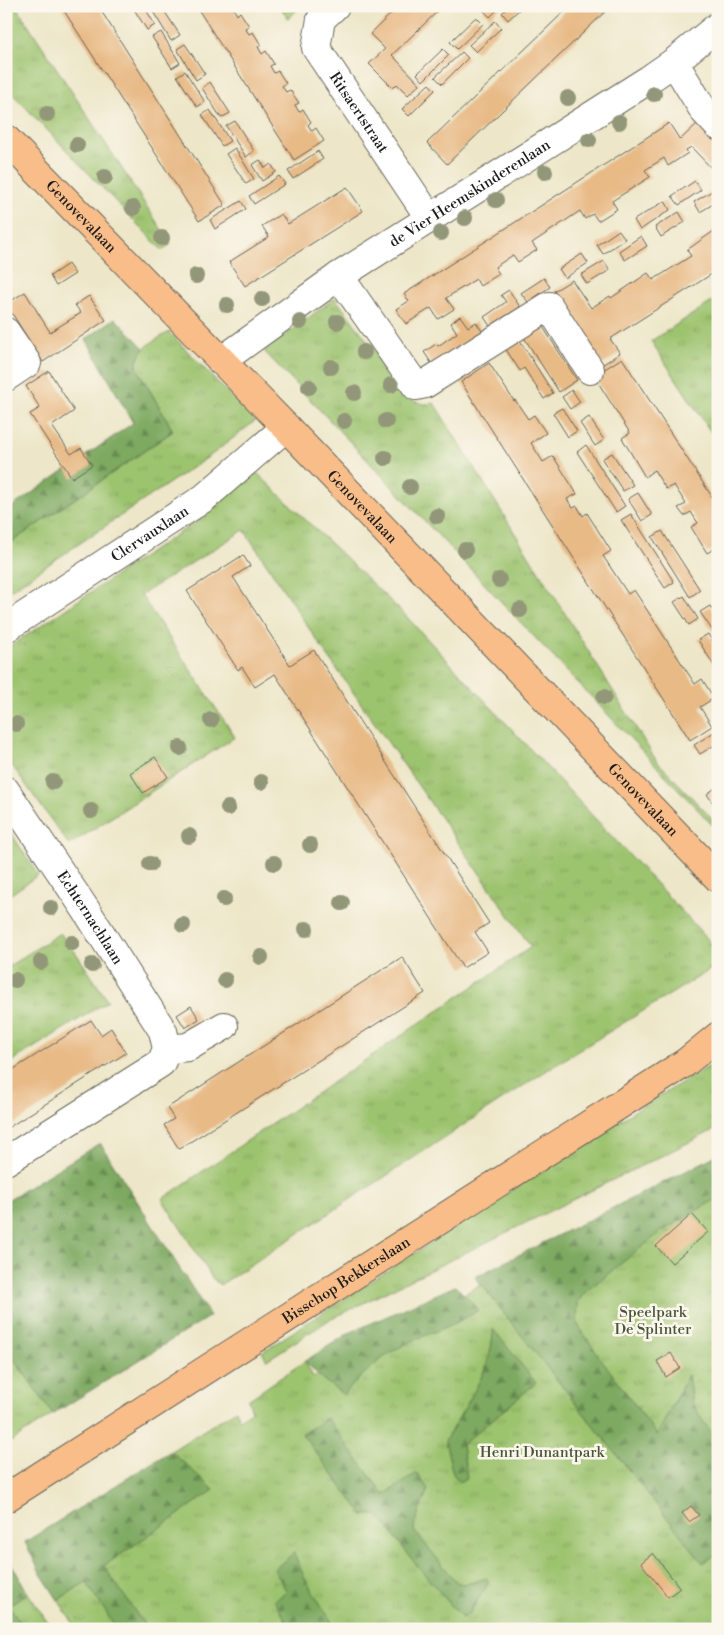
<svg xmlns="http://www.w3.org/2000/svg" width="724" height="1635" font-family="'Libre Bodoni',serif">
<defs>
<pattern id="grass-tufts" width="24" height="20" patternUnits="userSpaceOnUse" patternTransform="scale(1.25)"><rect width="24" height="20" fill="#9cc36e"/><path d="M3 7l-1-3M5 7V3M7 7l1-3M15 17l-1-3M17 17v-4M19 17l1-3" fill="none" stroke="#86a75f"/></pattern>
<pattern id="forest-firs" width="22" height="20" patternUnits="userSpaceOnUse" patternTransform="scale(1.25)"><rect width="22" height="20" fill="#7da961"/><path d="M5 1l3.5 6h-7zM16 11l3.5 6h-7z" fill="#66894f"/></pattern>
</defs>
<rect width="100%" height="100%" fill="#fbf7ec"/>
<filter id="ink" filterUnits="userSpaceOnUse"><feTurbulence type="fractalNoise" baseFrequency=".02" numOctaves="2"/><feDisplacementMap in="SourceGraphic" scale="10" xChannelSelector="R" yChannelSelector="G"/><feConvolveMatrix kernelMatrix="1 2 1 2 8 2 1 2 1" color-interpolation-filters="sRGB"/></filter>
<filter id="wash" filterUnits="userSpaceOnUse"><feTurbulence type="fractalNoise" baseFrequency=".0096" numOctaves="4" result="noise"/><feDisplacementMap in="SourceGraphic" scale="20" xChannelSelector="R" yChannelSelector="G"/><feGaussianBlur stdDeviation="1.12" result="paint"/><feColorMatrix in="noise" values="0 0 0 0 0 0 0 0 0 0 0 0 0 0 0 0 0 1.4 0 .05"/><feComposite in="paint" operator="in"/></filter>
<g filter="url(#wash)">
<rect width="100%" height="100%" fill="#ede6c8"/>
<!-- grass -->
<g fill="url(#grass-tufts)" stroke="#5c7045">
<path d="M6,6H16L171,244L162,250L6,87Z"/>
<path d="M280,6H301L288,19Z"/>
<path d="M335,298L413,401L425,404L434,403L656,760L718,825V831L264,351Z"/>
<path d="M718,298V443L651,341Z"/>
<path d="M169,332L255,421L214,453L6,593V546L173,431L137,368C137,348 154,341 169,332Z"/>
<path d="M257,473L403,613L718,950V965L555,1065L220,1285L213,1279L162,1199L531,947L318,642L244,530L141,595L235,737L69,845L6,757V649L194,523Z"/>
<path d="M6,825L38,875L7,897H6Z"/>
<path d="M60,933L76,953L108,1001L6,1065V968Z"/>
<path d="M718,1061V1128L329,1320L267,1360L262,1352L639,1108Z"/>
<path d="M718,1154V1629H77L58,1600L78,1587L176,1456L171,1451L236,1410L239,1419L252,1411L248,1400L305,1361L313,1377Z"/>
<path d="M6,1348L53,1414L6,1445Z"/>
<path d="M28,1593L52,1629H25L9,1606Z"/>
</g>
<!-- forest -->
<g fill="url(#forest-firs)" stroke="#4c623e">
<path d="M115,318L144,348L137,360V368L173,431L6,546V511L133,423L86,339Z"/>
<path d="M100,1143L210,1316L53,1414L6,1348V1201Z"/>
<path d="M718,1155V1198L662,1231L584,1293L578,1303L577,1323L593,1348L657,1435L688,1375L692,1402L701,1418L718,1441V1557L715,1555L703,1563L475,1277Z"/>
<path d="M455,1286L468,1298L478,1310C454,1327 426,1333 400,1347C380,1358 359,1377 344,1395L321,1378L305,1361L349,1333Z"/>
<path d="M493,1329L536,1383L462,1445L467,1478L463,1481H459L453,1474L445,1441C464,1407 493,1370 493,1329Z"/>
<path d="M327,1418L384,1495L417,1473L428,1489L415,1523L414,1530L457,1583L466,1584L487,1578L488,1584L469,1614L462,1618L414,1562L378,1515H363L302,1434Z"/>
<path d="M171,1451L214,1490L104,1566L147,1629H117L86,1582L58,1600L41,1574L25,1542Z"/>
<path d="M294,1553L305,1579L336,1629H286L289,1626L274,1600L287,1592L274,1569Z"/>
<path d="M6,1554L28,1593L9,1606L25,1629H6Z"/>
</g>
<g id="blocks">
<!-- building -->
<g fill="#e8ba86">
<path d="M61,6H98L225,205L199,221Z"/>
<path d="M132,6H144L155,25L147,30Z"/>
<path d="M158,6H161L180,35L171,41L152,10Z"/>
<path d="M196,6H236L233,8L237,15L240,12L249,26L245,28L249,34L253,32L261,45L258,47L262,54L266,51L274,64L270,66L274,73L278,71L286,83L282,86L286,92L290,90L299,103L295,105L299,112L303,109L311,122L308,125L312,131L316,128L324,141L294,160Z"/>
<path d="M399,6H443L392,55L420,84L408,95L397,84L393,88L369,64L385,49L370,34Z"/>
<path d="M487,6H501L490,17L483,10Z"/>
<path d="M509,6H523L508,20L502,13Z"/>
<path d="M570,6H611L447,164L427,143Z"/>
<path d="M476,17L483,24L457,49L450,42Z"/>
<path d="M495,21L501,28L476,52L469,45Z"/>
<path d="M161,32L180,63L172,68L152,37Z"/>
<path d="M185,44L205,74L196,80L177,49Z"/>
<path d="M443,49L449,55L423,81L417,74Z"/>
<path d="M462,52L468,58L442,84L435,77Z"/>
<path d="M185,71L205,102L197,107L177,76Z"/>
<path d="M210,82L230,113L221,118L202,88Z"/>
<path d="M429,84L435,90L409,116L402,109Z"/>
<path d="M210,110L230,141L222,146L202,115Z"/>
<path d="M235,121L254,151L246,157L226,126Z"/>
<path d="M669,123L680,140L698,123L718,145V175L691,147L686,150L688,153L668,166L664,158L645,170L650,177L612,201L617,209L598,221L593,214L585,219L580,211L532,243L537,250L518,262L513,255L495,267L499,274L480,286L476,279L446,298L454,309L438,319L431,308L406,324L396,309L409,301L404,294Z"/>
<path d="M235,148L254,179L246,184L226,154Z"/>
<path d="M318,151L323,159L293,179L288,171Z"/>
<path d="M260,160L265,168L271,164L276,172L262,181L252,165Z"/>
<path d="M279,176L285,184L254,204L249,196Z"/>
<path d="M695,181L701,190L679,205L672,196Z"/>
<path d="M347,187L363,211L245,286L229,262L269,237L262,226L281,214L288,224Z"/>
<path d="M717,188L718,201L700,212L694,202Z"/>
<path d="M241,201L246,209L215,229L210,220Z"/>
<path d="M665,201L670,210L640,230L634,220Z"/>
<path d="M679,212L685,222L661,237L655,227Z"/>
<path d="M718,228V270L610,339L620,353L602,365L554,291L572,280L591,308L610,296L611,298L648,273L653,280L691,256L687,250Z"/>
<path d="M619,230L625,239L603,254L597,245Z"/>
<path d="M641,236L647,246L625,260L619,251Z"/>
<path d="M582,254L588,263L565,278L559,269Z"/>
<path d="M604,261L610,270L587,284L581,275Z"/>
<path d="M68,264L75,274L56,286L50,276Z"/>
<path d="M544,278L550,287L528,302L521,293Z"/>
<path d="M509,290L520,307L490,326L484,317L506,302L501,295Z"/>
<path d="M25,292L50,332L81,313L75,305L89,296L106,320L43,362L6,304Z"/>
<path d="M460,316L468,327L476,322L482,331L432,364L424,352L436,344L438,346L457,333L451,323Z"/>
<path d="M541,324L577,380L559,392L523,336Z"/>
<path d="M519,339L553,393L544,399L524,368L520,371L505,348Z"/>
<path d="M622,358L718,506V554L714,549L707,553L691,527L698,523L691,512L684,516L678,508L686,504L674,485L666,489L654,470L645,477L622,438L630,433L594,376Z"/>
<path d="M489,363L514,401L515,400L528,419L534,415L546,433L531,443L543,462L553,456L577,494L567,499L573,508L577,506L583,516L587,513L611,551L603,556L628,594L634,590L695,684L702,679L714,698L700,707L712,726L690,740L461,382Z"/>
<path d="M49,371L74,411L52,426L71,454L81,448L92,465L72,478L30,414L40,408L26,386Z"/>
<path d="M572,390L580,402L570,409L562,397Z"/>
<path d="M562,408L577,431L568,437L553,413Z"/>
<path d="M589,417L604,440L595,446L580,423Z"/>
<path d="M586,445L625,506L616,512L577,452Z"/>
<path d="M612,453L633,485L623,491L602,459Z"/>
<path d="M638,493L652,515L642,521L628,499Z"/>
<path d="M631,514L674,582L665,588L621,520Z"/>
<path d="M662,531L700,590L690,597L652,537Z"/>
<path d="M243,555L250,566L233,577L290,665L314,650L489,923L475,932L488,952L463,968L275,674L255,687L242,667L238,670L187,591Z"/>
<path d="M684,596L698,619L689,625L674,602Z"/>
<path d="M710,606L718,619V632L715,634L700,612Z"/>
<path d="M708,634L718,650V665L715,667L698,640Z"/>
<path d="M714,732L718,737V743L700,754L694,745Z"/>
<path d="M155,757L168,777L143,793L130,773Z"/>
<path d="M718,786V811L707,794Z"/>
<path d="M402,957L425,993L179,1149L164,1125L174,1119L167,1108Z"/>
<path d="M191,1006L199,1019L185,1028L177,1015Z"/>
<path d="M91,1020L101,1035L111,1028L126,1053L6,1129V1074Z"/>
<path d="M692,1214L708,1232L672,1263L656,1246Z"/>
<path d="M671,1353L680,1368L666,1377L657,1361Z"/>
<path d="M691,1506L699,1515L689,1522L682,1513Z"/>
<path d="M653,1553L680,1588L668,1597L641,1563Z"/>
</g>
</g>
</g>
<g filter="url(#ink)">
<use href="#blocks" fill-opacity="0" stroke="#656358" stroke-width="1"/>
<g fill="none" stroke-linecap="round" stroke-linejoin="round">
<defs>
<g id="minor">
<path id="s1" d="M335,6L321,19L316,48L429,217"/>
<path d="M674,62L704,111L718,126"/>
<path d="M339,276L416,386L425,384L549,306L590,370"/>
<path d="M6,332L27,363L6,377"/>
<path id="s2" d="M221,361L339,276L648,80L674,62L718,26"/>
<path id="s3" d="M6,628L204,498L286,427"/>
<path id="s4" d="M6,791L86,910L163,1031L167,1049L161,1063L6,1161"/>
<path d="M167,1049L188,1047L224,1026"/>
</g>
<g id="major">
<path id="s5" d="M6,139L286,427L718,878"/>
<path id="s6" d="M6,1498L685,1063L718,1036"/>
</g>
</defs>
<!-- minor casing -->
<use href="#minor" stroke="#656358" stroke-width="30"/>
<!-- major casing -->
<use href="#major" stroke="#656358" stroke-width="30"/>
<!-- minor -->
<use href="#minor" stroke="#fff" stroke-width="28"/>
<!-- major -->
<use href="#major" stroke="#f8bd89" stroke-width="28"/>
</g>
<!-- trees -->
<g fill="#939779">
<circle cx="654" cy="94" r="8"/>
<circle cx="568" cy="98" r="8"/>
<circle cx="47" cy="114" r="8"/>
<circle cx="619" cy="122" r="8"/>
<circle cx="589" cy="140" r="8"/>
<circle cx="77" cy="145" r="8"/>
<circle cx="545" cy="172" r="8"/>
<circle cx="105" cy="177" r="8"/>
<circle cx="496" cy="200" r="8"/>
<circle cx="133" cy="208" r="8"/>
<circle cx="465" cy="218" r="8"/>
<circle cx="441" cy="233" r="8"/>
<circle cx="162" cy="238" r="8"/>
<circle cx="196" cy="276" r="8"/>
<circle cx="262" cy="299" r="8"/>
<circle cx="227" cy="305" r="8"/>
<circle cx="300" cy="322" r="8"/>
<circle cx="337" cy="322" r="8"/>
<circle cx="364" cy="352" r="8"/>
<circle cx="331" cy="367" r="8"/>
<circle cx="391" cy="385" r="8"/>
<circle cx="309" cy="387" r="8"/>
<circle cx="354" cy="393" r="8"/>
<circle cx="344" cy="421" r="8"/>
<circle cx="386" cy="421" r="8"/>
<circle cx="385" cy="458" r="8"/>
<circle cx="410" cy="487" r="8"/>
<circle cx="437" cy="516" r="8"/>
<circle cx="465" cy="550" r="8"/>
<circle cx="499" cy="580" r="8"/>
<circle cx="520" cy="610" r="8"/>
<circle cx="604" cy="697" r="8"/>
<circle cx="211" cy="720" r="8"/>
<circle cx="16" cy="724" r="8"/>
<circle cx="180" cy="748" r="8"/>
<circle cx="53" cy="782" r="8"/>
<circle cx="261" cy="782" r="8"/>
<circle cx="228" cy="808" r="8"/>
<circle cx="91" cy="811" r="8"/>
<circle cx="189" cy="836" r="8"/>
<circle cx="310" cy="845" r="8"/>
<circle cx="274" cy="863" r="8"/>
<circle cx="150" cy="864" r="8"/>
<circle cx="224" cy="899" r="8"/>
<circle cx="342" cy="903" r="8"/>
<circle cx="51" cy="908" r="8"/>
<circle cx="183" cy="925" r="8"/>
<circle cx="306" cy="929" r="8"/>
<circle cx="72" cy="943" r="8"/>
<circle cx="261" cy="957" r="8"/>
<circle cx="41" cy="962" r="8"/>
<circle cx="92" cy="965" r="8"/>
<circle cx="15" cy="980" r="8"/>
<circle cx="225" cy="980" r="8"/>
</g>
</g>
<g text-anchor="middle" stroke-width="5" stroke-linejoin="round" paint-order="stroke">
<!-- street labels -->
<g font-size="15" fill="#1c1c1c" stroke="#fbf7ec">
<text dy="5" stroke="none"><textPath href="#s1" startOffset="126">Ritsaertstraat</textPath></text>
<text dy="5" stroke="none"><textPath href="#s2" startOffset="300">de Vier Heemskinderenlaan</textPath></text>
<text dy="5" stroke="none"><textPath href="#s5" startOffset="108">Genovevalaan</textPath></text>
<text dy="5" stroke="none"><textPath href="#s5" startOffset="512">Genovevalaan</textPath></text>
<text dy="5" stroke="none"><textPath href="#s3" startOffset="172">Clervauxlaan</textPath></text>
<text dy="5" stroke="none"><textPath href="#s5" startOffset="918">Genovevalaan</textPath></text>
<text dy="5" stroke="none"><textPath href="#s4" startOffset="152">Echternachlaan</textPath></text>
<text dy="5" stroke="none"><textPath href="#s6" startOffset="404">Bisschop Bekkerslaan</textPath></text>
</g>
<!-- park labels -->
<g font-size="15" fill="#495639" stroke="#fbf7ec">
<text x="653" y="1317">Speelpark<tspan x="653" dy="17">De Splinter</tspan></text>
<text x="542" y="1457">Henri Dunantpark</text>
</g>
</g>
<!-- margin -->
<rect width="724" height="1635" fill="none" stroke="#fbf7ec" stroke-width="25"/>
</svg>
